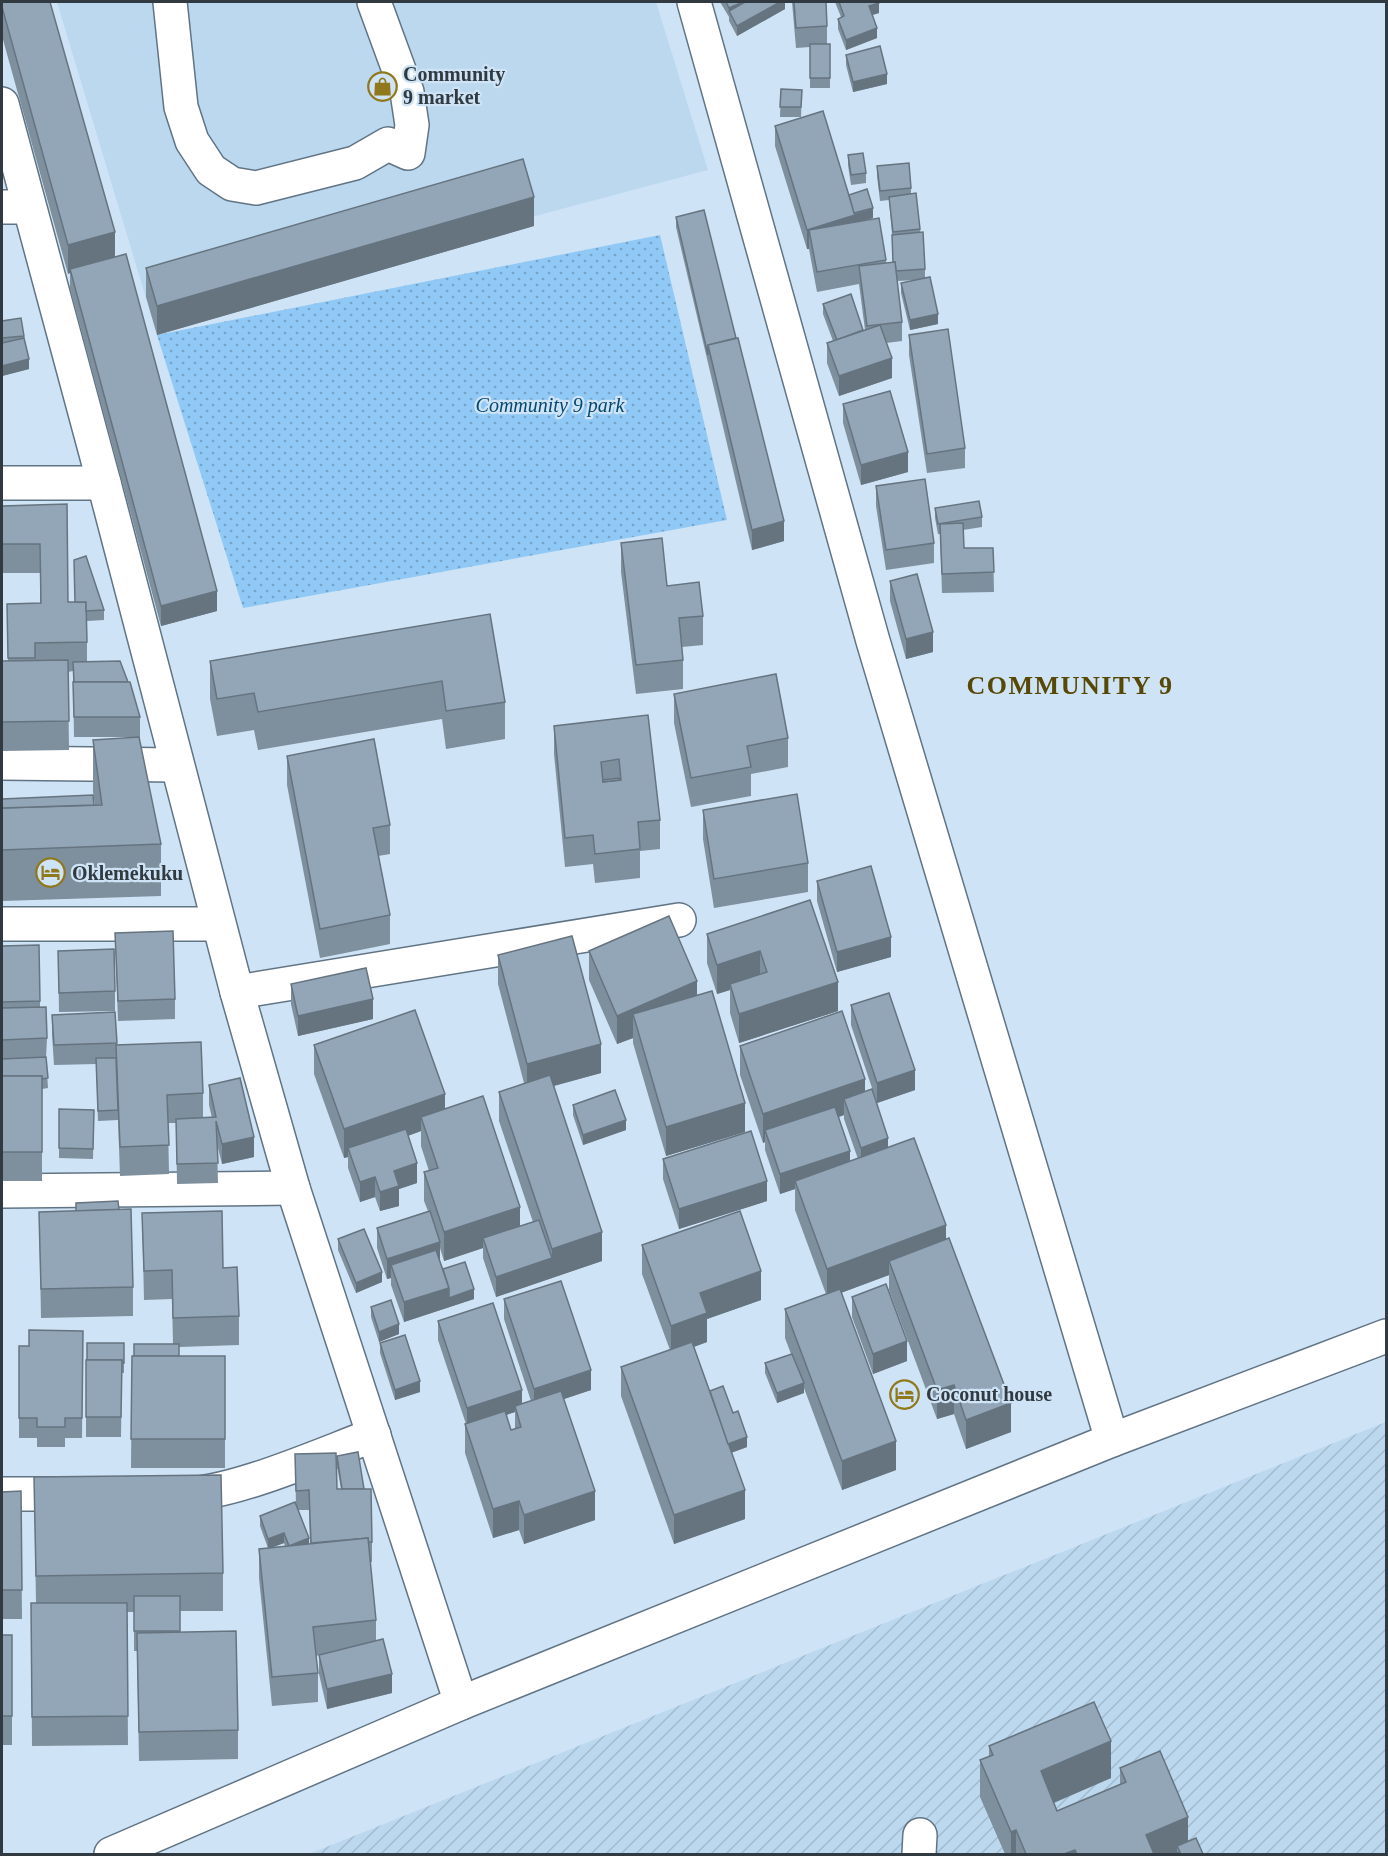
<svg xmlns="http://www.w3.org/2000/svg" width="1388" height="1856" font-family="Georgia,serif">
<defs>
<pattern id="industrial-furrows" width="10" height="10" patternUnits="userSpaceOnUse" patternTransform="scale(1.5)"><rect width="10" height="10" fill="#bcd8ef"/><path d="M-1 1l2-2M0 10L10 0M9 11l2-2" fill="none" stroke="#a2bace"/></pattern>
<pattern id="park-dots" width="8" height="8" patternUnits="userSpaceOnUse" patternTransform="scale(1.5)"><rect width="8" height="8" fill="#90c9f6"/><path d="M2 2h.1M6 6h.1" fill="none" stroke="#76a4c9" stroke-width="1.8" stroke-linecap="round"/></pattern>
</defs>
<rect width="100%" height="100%" fill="#cee3f5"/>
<!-- built -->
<path fill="#bcd8ef" d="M57,2H656L708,170L152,318Z"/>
<!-- industrial -->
<path fill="url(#industrial-furrows)" d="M1386,1422V1854H309Z"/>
<!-- park -->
<path fill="url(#park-dots)" d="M660,235L727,520L243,608L157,335Z"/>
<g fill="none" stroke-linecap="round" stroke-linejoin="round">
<defs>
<g id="minor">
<path d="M170,2L181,107L192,141L211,170L232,184L256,188L355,163L388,144L408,153L412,125L407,92L374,2"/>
<path d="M694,2L873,641L1112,1440"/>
<path d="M2,104L104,483L237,992L293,1188L461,1703"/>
<path d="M2,207H29"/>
<path d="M2,483H104"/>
<path d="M2,763L176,765"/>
<path d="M2,924H217"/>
<path d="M237,992L679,920"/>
<path d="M2,1191L293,1188"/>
<path d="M2,1494H78"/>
<path d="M177,1495C232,1495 320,1455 374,1435"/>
<path d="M111,1854L461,1703L1112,1440L1386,1336"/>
<path d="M919,1854L920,1835"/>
</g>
</defs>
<!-- minor casing -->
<use href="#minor" stroke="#617484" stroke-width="36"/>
<!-- minor -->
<use href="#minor" stroke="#fff" stroke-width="33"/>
</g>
<!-- wall -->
<g fill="#7e8f9d" fill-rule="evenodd">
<path d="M2,2L115,257L217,611L161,626L70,289V273L68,274L2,36Z"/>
<path d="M720,2H785V9L737,36L729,21V17Z"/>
<path d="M792,2H826L827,26V44H830V88H810V47L796,48Z"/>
<path d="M835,2H879V13L872,15L877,38L846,50L838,29V19L841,17Z"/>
<path d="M846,55L887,84L853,92L846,65Z"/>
<path d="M781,89L802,90L801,117H780Z"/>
<path d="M775,126L873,218L862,221L886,260V263L893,262L892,245V234L889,200L880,201L877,176V166L911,188V194L920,229L925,269V278L938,324L910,330L901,293V283L917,280L897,281L902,322V341L886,343L892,378L839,396L827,363V343L833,341L823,314V304L863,330H865L859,284L817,292L809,249H807L775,146Z"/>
<path d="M848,155L866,173V183L851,185L848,165Z"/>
<path d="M676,217L784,541L752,550L676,227Z"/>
<path d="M534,226L157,335L146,297V268Z"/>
<path d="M21,318L29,369L2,376V321Z"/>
<path d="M909,335L965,448V468L927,473L909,355Z"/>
<path d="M843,404L908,472L861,485L843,423Z"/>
<path d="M876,486L934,543V563L886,570L876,506Z"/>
<path d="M67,504L68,602L104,610V620L87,621V662L140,717V737H74L73,671L68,672L69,750L2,751V632L3,661H8L7,604L40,603V573H2V506Z"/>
<path d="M935,508L982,517V527L963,530L964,548H993L994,592L942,593L940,534H938L935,518Z"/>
<path d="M621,543L667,586L703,616V645L682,647L683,660V689L636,694L621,572Z"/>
<path d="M890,581L933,652L906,659L890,601Z"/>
<path d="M490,614L505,702V739L446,749L442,719L258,750L254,730L217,736L210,699V661Z"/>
<path d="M674,694L788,738V767L751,774V796L691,807L674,723Z"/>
<path d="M648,715L660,820V849L640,851V878L595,883L593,864L565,867L554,754V726Z"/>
<path d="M93,740L161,844V896L2,901V799L95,805L93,792Z"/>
<path d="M287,756L390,825V854L378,856L390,915V944L320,958L287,785Z"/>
<path d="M703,810L808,863V892L714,908L703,839Z"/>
<path d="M817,881L891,957L837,972L817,901Z"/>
<path d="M810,900L838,1011L739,1043L730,1013V990L717,994L707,963V934Z"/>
<path d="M115,933L175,999V1019L118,1021Z"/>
<path d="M2,946L40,1001V1007L47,1038L46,1058L48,1088L42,1089V1181H2Z"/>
<path d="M58,951L115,991V1011L59,1012Z"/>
<path d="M589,951L697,995L745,1132L666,1156L633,1043V1038L617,1044L589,980Z"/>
<path d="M498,955L601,1073L554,1086L602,1261L496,1297L483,1258V1248L444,1261L440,1248V1261L443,1269L474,1299L404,1322L391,1285V1278L387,1279L377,1248V1228L428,1211L424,1201V1172L429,1171L421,1146V1131L408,1136L417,1183L399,1189V1206L380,1211L375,1197L360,1202L348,1168V1157L344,1158L314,1074V1045L445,1109L520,1226L533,1222L499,1121V1092L524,1083L498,984Z"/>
<path d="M291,984L373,1019L298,1036L291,1004Z"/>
<path d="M851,1005L915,1090L877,1103L851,1025Z"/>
<path d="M115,1012L117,1045L203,1093V1118H212L209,1105V1085L254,1157L222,1164L217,1144L218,1183L177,1184L176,1123H168L169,1174L120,1176L118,1117V1120L98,1121L96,1064L54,1065L52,1034V1015Z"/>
<path d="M740,1046L865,1092L888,1148L946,1240L1011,1432L966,1449L954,1414L937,1419L889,1290V1275L841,1293L896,1470L842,1490L804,1388V1393L777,1403L765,1373V1363L791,1354L785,1338V1309L826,1294L795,1210V1189L780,1194L765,1150V1142L763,1143L740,1075ZM844,1115V1119L858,1159L850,1162L839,1117Z"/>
<path d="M573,1105L626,1130L583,1145L573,1115Z"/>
<path d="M59,1109L94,1110L93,1159L59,1158Z"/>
<path d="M663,1159L767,1201L679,1229L663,1179Z"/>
<path d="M119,1210L133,1287V1316L41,1318L39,1212Z"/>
<path d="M142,1213L223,1268L239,1316V1345L179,1347V1356H225V1468H131L132,1356L173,1344L172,1299L144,1300Z"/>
<path d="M338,1239L382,1282L356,1293L338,1250Z"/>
<path d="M642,1245L761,1300L707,1319V1342L694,1347L710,1391L747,1447L731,1453L745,1519L674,1544L621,1396V1367L670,1350L642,1274Z"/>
<path d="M852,1297L907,1361L873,1374L852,1317Z"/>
<path d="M504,1299L591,1390L564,1399L595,1520L524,1544L519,1530L493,1538L465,1453V1424H466L438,1340V1321L522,1404L531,1401L504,1319ZM515,1412V1429L511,1430L506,1415Z"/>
<path d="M371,1307L399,1334L379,1342L371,1317Z"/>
<path d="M83,1331L82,1438H65V1447H37V1438H19V1346H29Z"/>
<path d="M124,1343V1373H122L121,1437H86V1360Z"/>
<path d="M380,1343L420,1392L395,1400L380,1353Z"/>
<path d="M295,1454L337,1489H341L337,1466V1456L372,1542V1562H370L376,1620V1640L392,1693L327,1709L319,1674V1655L316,1656L318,1673V1702L272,1706L259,1578V1549L268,1548L260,1526V1516L296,1506ZM298,1510H309L310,1544H309ZM284,1543L285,1546L273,1547Z"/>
<path d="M34,1477L223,1573V1611H180V1632L238,1730V1759L139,1761L137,1651H134V1612H127L128,1745L32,1746L31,1603H36Z"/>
<path d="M21,1491L22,1619H2V1492Z"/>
<rect x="2" y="1635" width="10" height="110"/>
<path d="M989,1746L1111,1778L1054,1803L1057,1811L1120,1784V1768L1188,1841L1203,1854H1005L980,1797V1760L989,1756Z"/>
</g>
<!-- shaded-wall -->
<g fill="#667480">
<path d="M743,2H753L729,12V8Z"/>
<path d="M780,2H785V9L737,36V26Z"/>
<path d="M879,3V13L869,16V6Z"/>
<path d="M877,28V38L846,50V40Z"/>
<path d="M887,74V84L853,92V82Z"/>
<path d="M534,197V226L157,335V306Z"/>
<path d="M873,208V218L855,223L809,230V249H807V230Z"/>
<path d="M115,232V261L70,269V273L68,274V245Z"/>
<path d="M938,314V324L910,330V320Z"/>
<path d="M892,358V378L839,396V376Z"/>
<path d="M29,359V369L2,376V366Z"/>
<path d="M908,452V472L861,485V465Z"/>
<path d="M784,521V541L752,550V530Z"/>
<path d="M217,591V611L161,626V606Z"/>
<path d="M933,632V652L906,659V639Z"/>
<path d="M891,937V957L837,972V952Z"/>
<path d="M760,951V980L730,984V990L717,994V965Z"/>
<path d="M697,981V1010L633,1014V1038L617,1044V1016Z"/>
<path d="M838,982V1011L739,1043V1014Z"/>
<path d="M373,999V1019L298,1036V1016Z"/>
<path d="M601,1044V1073L527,1093V1064Z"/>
<path d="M915,1070V1090L877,1103V1083Z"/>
<path d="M865,1079V1108L844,1099V1115L768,1141L765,1130V1142L763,1143V1114Z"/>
<path d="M445,1094V1123L421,1117V1131L351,1156L348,1148V1157L344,1158V1129Z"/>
<path d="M745,1103V1132L666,1156V1127Z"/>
<path d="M626,1120V1130L583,1145V1135Z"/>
<path d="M254,1137V1157L222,1164V1144Z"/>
<path d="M888,1138V1158L861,1167V1148Z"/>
<path d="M850,1151V1170L795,1181V1189L780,1194V1174Z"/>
<path d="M417,1163V1183L399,1189V1206L380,1211V1192L394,1171Z"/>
<path d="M375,1177V1197L360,1202V1182Z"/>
<path d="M767,1181V1201L679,1229V1209Z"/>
<path d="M520,1207V1236L483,1238V1248L444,1261V1232Z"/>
<path d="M946,1225V1254L889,1261V1275L827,1298V1269Z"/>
<path d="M602,1232V1261L496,1297V1277L552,1258V1249Z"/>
<path d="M440,1242V1261L391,1265V1278L387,1279V1259Z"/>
<path d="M761,1271V1300L707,1319V1342L671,1355V1326L700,1293Z"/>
<path d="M382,1272V1282L356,1293V1283Z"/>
<path d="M449,1288L474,1289V1299L404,1322V1302Z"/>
<path d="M399,1324V1334L379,1342V1332Z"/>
<path d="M907,1341V1361L873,1374V1354Z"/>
<path d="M591,1370V1390L534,1409V1389Z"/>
<path d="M420,1381V1392L395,1400V1390Z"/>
<path d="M804,1383V1393L777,1403V1393Z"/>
<path d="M954,1385V1414L937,1419V1390Z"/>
<path d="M522,1390V1409L515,1406V1412L467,1428V1408Z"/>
<path d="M1011,1403V1432L966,1449V1420Z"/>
<path d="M747,1437V1447L725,1455V1445Z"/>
<path d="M896,1441V1470L842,1490V1461Z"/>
<path d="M745,1490V1519L674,1544V1515Z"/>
<path d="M595,1491V1520L524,1544V1515Z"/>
<path d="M519,1501V1530L493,1538V1509Z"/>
<path d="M284,1533V1543L268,1549V1539Z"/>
<path d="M309,1538V1548L289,1546Z"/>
<path d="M392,1674V1693L327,1709V1689Z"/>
<path d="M1111,1741V1778L1041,1808V1771Z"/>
<path d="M1188,1817V1854L1180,1852L1177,1846V1854H1146V1835Z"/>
<path d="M1016,1830V1854H1011V1832Z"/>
<path d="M1075,1850V1854H1064Z"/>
</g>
<!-- building -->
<g fill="#92a6b7" stroke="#667480" stroke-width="1.5" fill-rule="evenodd">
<path d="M2,2H50L115,232L68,245L2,7Z"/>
<path d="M726,2H743L729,8Z"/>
<path d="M745,2H780L737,26L729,11Z"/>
<path d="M794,2H826L827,26L796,28Z"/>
<path d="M839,2H879V3L869,6L877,28L846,40L838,19L844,16Z"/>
<rect x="810" y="44" width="20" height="34"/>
<path d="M880,46L887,74L853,82L846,55Z"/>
<path d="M781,89L802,90L801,107H780Z"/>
<path d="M823,111L855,215L807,230L775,126Z"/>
<path d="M863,153L866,173L851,175L848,155Z"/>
<path d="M523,159L534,197L157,306L146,268Z"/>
<path d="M909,163L911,188L880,191L877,166Z"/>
<path d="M867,189L873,208L854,213L849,195Z"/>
<path d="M916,193L920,229L893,232L889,197Z"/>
<path d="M704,210L736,338L708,345V355L676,217Z"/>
<path d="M879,218L886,260L817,272L809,230Z"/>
<path d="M923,232L925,269L896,271L895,262H893L892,235Z"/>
<path d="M126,254L217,591L161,606L70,269Z"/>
<path d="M895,262L902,322L867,326L859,266Z"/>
<path d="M930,277L938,314L910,320L901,283Z"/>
<path d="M851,294L863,330L837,340L823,304Z"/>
<path d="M21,318L24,336L2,338V321Z"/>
<path d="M880,325L892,358L839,376L827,343Z"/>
<path d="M948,329L965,448L927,454L909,335Z"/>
<path d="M24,338L29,359L2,366V343Z"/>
<path d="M738,338L784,521L752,530L708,345Z"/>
<path d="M890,391L908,452L861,465L843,404Z"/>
<path d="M925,479L934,543L886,550L876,486Z"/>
<path d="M979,501L982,517L938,524L935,508Z"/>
<path d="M67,504L68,602H86L87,642L35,643V658H8L7,604L41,603L40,544H2V506Z"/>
<path d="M963,523L964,548H993L994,572L942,574L940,524Z"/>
<path d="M662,538L667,586L699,582L703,616L679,618L683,660L636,665L621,543Z"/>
<path d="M86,556L104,610L86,611V602H75L74,560Z"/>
<path d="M917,574L933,632L906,639L890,581Z"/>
<path d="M490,614L505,702L446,711L442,681L258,712L254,693L217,699L210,661Z"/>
<path d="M68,660L69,721L2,722V661Z"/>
<path d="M120,661L128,682H74L73,662Z"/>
<path d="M776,674L788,738L747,746L751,767L691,778L674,694Z"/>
<path d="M73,682H130L140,717H74Z"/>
<path d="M648,715L660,820L638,822L640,849L595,854L593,835L565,838L554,726ZM619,759L621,780L603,782L601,762Z"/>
<path d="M139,737L161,844L2,850V808L102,805L93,740Z"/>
<path d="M374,739L390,825L373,828L390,915L320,929L287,756Z"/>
<path d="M619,778V780L603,782V780Z"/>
<path d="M797,794L808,863L714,879L703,810Z"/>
<path d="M93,795L94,805L2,808V799Z"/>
<path d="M871,866L891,937L837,952L817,881Z"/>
<path d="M810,900L838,982L739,1014L730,984L767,972L760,951L717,965L707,934Z"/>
<path d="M669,916L697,981L617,1016L589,951Z"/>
<path d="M173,931L175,999L118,1001L115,933Z"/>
<path d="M572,936L601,1044L527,1064L498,955Z"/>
<path d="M39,945L40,1001L2,1002V946Z"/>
<path d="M114,949L115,991L59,993L58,951Z"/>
<path d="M366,968L373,999L298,1016L291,984Z"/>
<path d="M712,991L745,1103L666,1127L633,1014Z"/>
<path d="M889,993L915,1070L877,1083L851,1005Z"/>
<path d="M46,1007L47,1038L2,1040V1008Z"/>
<path d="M415,1010L445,1094L344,1129L314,1045Z"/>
<path d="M842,1011L865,1079L763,1114L740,1046Z"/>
<path d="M115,1012L117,1043L54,1045L52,1015Z"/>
<path d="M201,1042L203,1093L167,1095L169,1145L120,1147L116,1045Z"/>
<path d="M46,1057L48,1078L42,1079V1076H2V1059Z"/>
<path d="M96,1058H116L118,1110L98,1111Z"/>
<path d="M550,1075L602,1232L552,1249L499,1092Z"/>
<rect x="2" y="1076" width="40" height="76"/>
<path d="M240,1078L254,1137L222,1144L216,1121L218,1163L177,1164L176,1119L216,1117L209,1085Z"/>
<path d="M872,1089L888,1138L861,1148L844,1099Z"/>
<path d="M615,1090L626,1120L583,1135L573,1105Z"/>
<path d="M483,1096L520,1207L444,1232L424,1172L438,1168L421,1117Z"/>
<path d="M835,1107L850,1151L780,1174L765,1130Z"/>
<path d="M59,1109L94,1110L93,1149L59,1148Z"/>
<path d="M406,1129L417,1163L394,1171L399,1186L380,1192L375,1177L360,1182L348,1148Z"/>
<path d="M751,1131L767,1181L679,1209L663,1159Z"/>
<path d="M914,1138L946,1225L827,1269L795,1181Z"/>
<path d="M118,1201L119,1210L76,1211V1203Z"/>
<path d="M131,1209L133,1287L41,1289L39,1212Z"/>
<path d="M222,1211L223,1268L237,1267L239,1316L173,1318L172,1270L144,1271L142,1213Z"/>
<path d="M430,1211L440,1242L387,1259L377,1228Z"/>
<path d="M740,1211L761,1271L700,1293L707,1313L671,1326L642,1245Z"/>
<path d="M539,1220L552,1258L496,1277L483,1238Z"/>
<path d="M364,1229L382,1272L356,1283L338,1239Z"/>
<path d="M949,1238L1011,1403L966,1420L954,1385L937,1390L889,1261Z"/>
<path d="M436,1250L449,1288L404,1302L391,1265Z"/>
<path d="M465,1262L474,1289L449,1298V1288L443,1269Z"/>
<path d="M561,1281L591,1370L534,1389L504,1299Z"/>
<path d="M886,1284L907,1341L873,1354L852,1297Z"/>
<path d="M840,1289L896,1441L842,1461L785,1309Z"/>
<path d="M391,1300L399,1324L379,1332L371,1307Z"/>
<path d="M493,1303L522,1390L467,1408L438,1321Z"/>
<path d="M29,1330L83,1331L82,1418H65V1427H37V1418H19V1346H29Z"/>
<path d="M405,1335L420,1381L395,1390L380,1343Z"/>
<path d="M692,1342L745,1490L674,1515L621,1367Z"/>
<path d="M87,1343H124V1363H122V1360H87Z"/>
<rect x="134" y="1344" width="45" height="12"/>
<path d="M792,1354L804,1383L777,1393L765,1363Z"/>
<path d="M132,1356H225V1439H131Z"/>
<path d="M86,1360H122L121,1417H86Z"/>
<path d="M723,1386L733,1413L738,1411L747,1437L728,1444L710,1391Z"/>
<path d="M561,1391L595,1491L524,1515L519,1501L493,1509L465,1424L505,1411L511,1430L521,1427L515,1406Z"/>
<path d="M358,1452L364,1489H342L337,1456Z"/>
<path d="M336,1453L337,1489H371L372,1542H368V1538L311,1543L309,1490L296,1491L295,1454Z"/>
<path d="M221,1475L223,1573L36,1576L34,1477Z"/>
<path d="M21,1491L22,1590H2V1492Z"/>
<path d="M295,1502L309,1538L289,1546L284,1533L268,1539L260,1516Z"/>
<path d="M368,1538L376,1620L313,1627L318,1673L272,1677L259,1549Z"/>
<rect x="134" y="1596" width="46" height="35"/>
<path d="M31,1603H127L128,1716L32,1717Z"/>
<path d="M236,1631L238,1730L139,1732L137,1633Z"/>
<rect x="2" y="1635" width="10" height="81"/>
<path d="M383,1639L392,1674L327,1689L319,1655Z"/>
<path d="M1094,1702L1111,1741L1041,1771L1057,1811L1126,1782L1120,1768L1160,1751L1188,1817L1146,1835L1154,1854H1077L1075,1850L1064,1854H1026L1016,1830L1011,1832L980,1760L993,1755L989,1746Z"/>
<path d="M1196,1838L1203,1854H1174L1180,1852L1177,1846Z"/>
</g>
<!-- icons -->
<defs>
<symbol id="shop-ring" viewBox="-11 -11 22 22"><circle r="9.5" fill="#cee3f5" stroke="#90781d" stroke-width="1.5"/><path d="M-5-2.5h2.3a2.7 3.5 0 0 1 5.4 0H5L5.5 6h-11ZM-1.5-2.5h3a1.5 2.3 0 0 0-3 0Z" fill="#90781d"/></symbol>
<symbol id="hotel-ring" viewBox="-11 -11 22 22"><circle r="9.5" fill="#cee3f5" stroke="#90781d" stroke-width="1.5"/><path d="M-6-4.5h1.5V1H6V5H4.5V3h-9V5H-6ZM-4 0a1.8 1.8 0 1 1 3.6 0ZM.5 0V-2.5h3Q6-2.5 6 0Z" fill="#90781d"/></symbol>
</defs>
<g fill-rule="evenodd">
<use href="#shop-ring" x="366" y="70" width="33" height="33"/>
<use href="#hotel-ring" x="34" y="856" width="33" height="33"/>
<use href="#hotel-ring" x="888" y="1378" width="33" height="33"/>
</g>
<g text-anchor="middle" stroke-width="4.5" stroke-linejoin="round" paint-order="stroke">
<!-- poi labels -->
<g font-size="20" font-weight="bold" fill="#313a41" stroke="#cee3f5" text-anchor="start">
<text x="403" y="81">Community<tspan x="403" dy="23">9 market</tspan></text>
<text x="72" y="880">Oklemekuku</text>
<text x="926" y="1401">Coconut house</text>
</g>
<!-- park labels -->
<g font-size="20" font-style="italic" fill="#04476f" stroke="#cee3f5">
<text x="550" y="412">Community 9 park</text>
</g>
<!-- district labels -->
<g font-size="26" font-weight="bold" letter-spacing="1.5" fill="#584806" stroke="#cee3f5">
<text x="1070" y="694">COMMUNITY 9</text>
</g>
</g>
<!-- border -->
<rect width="1388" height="1856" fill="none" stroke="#313a41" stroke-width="6"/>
</svg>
